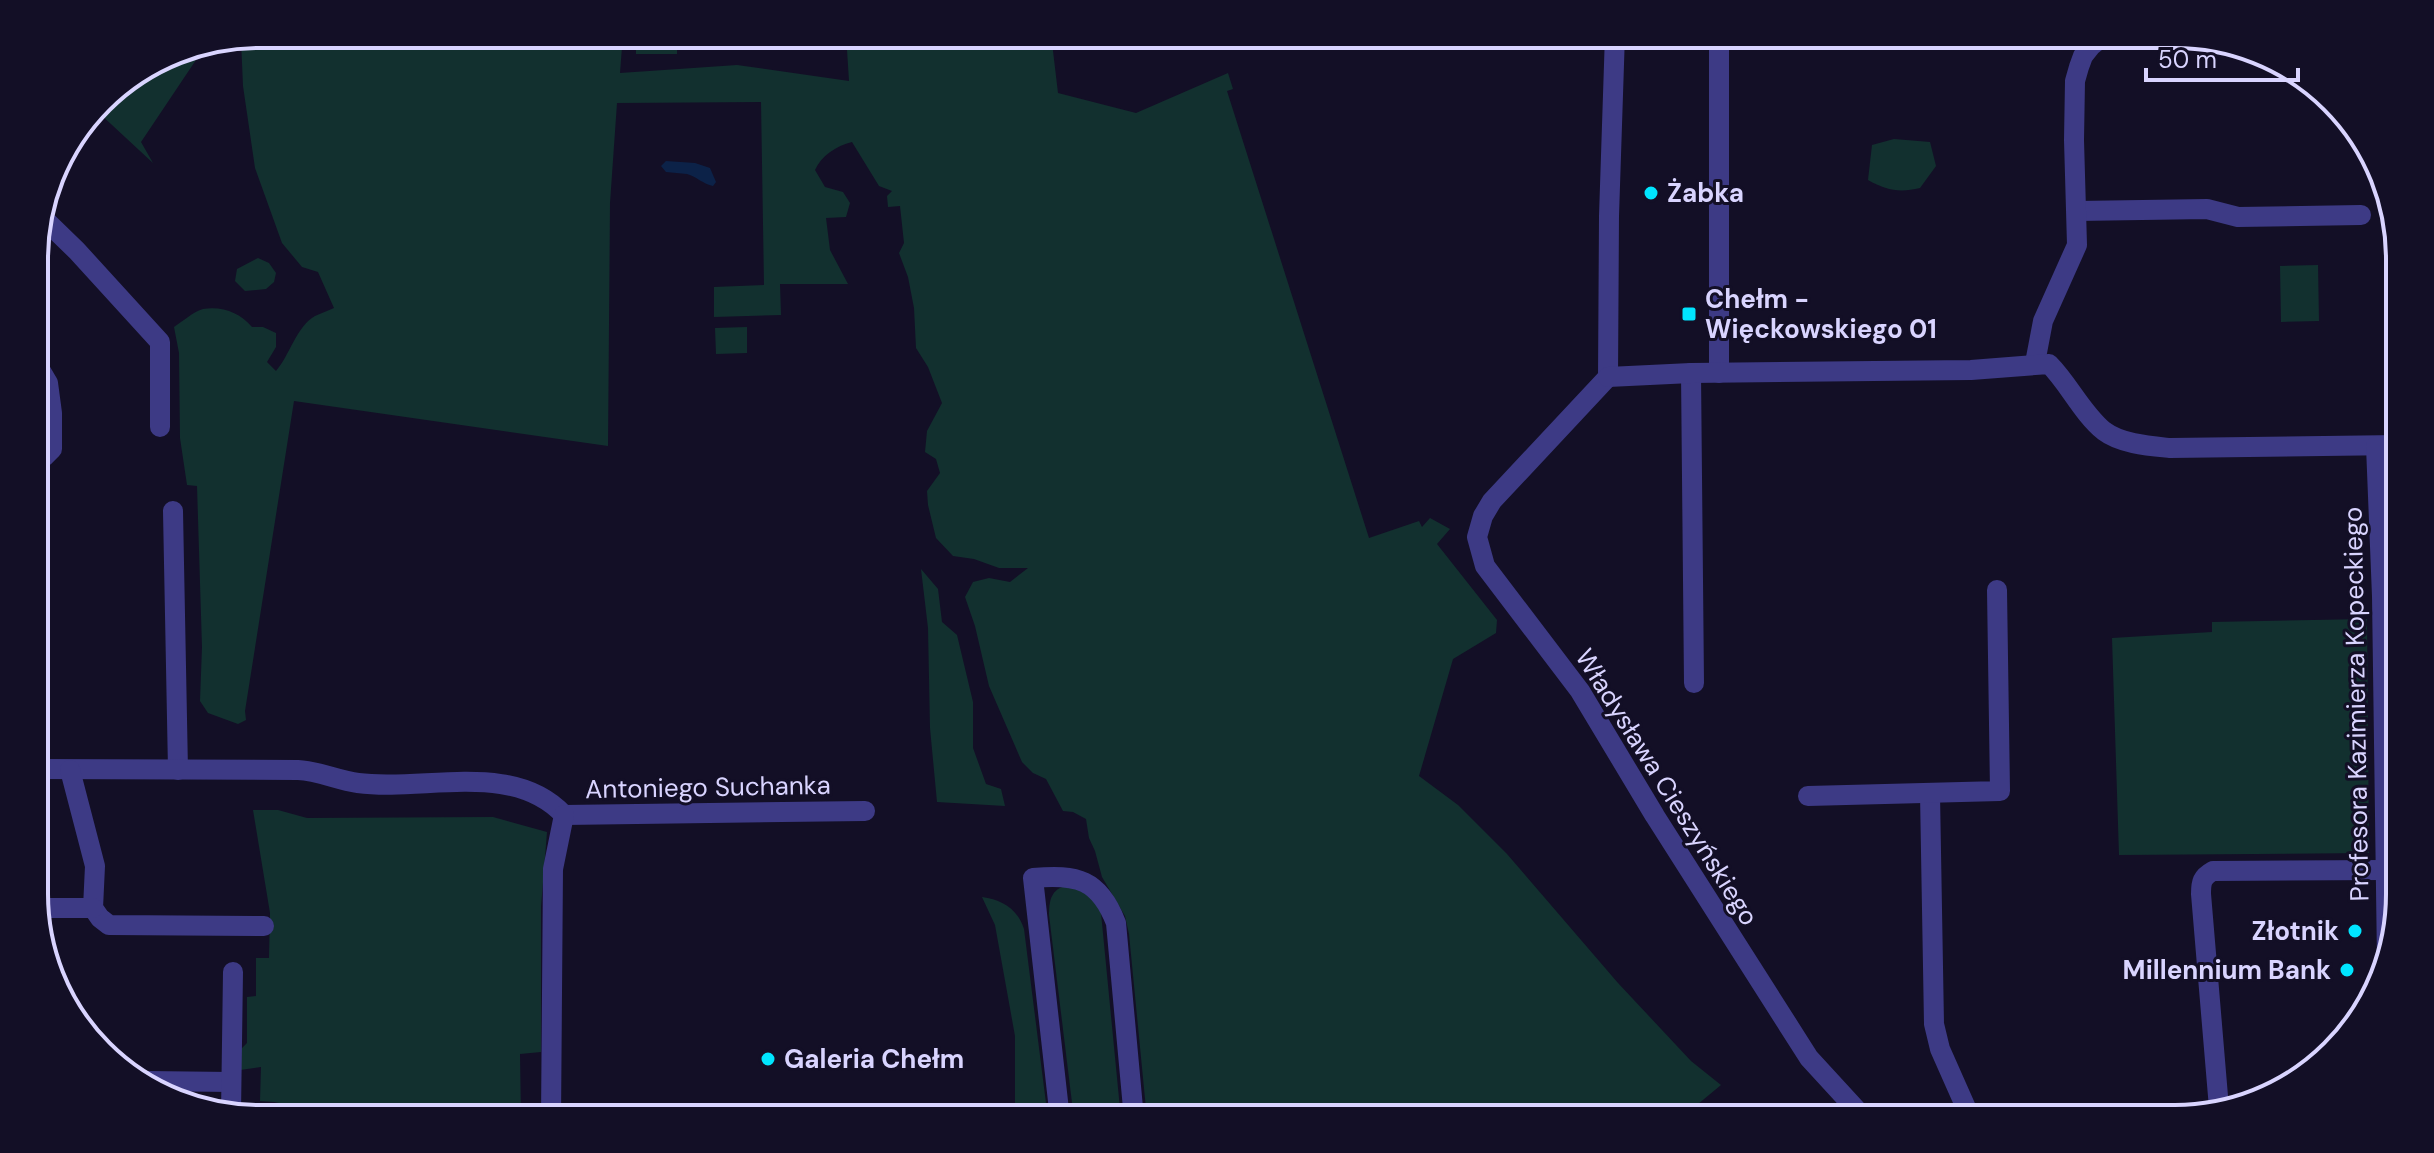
<svg xmlns="http://www.w3.org/2000/svg" width="2434" height="1153" font-family="'DM Sans',sans-serif">
<rect width="100%" height="100%" fill="#130f26"/>
<!-- green -->
<g fill="#12302f">
<path d="M259,34H623L620,73L737,65L849,81L846,34H1051L1058,93L1136,113L1228,73L1233,89L1227,91L1369,538L1419,521L1422,527L1430,518L1450,529L1437,544L1497,620L1496,633L1453,659L1419,776L1458,805L1507,854L1618,983L1691,1061L1721,1085L1680,1119H1147L1129,934L1125,916L1102,877L1095,851L1089,838L1086,819L1073,812L1063,811L1046,779L1033,773L1022,762L989,686L975,626L965,597L973,582L989,578L1010,582L1028,568H999L974,559L953,556L936,538L928,505L927,491L940,473L936,459L925,452L927,431L942,403L928,367L916,348L914,308L908,277L899,253L904,243L900,206L888,207L887,196L892,191L879,186L852,142C836,146 821,156 815,170L825,187L843,192L850,203L846,217L826,218L830,250L848,284H780L781,315L714,317V287L764,285L761,102L617,103L610,203L608,446L294,401L245,711L246,720L238,724L208,713L200,701L202,647L197,486L187,485L180,438L179,353L174,327C182,322 194,311 203,309C223,306 240,313 252,327H263L276,333V347L267,362L276,371C290,355 296,327 315,316C321,313 328,311 334,308L318,272L302,267L282,243L255,168L243,86L241,40L242,38Z"/>
<rect x="636" y="34" width="41" height="20"/>
<path d="M206,45L141,142L153,163L98,112L103,107L100,104L110,90L174,51Z"/>
<path d="M1894,139L1930,142L1936,166L1920,188C1899,193 1886,190 1868,180L1872,145Z"/>
<path d="M258,258L269,263L276,273L274,282L266,289L245,291L235,281L237,269Z"/>
<path d="M2318,265L2319,321L2281,322L2280,266Z"/>
<path d="M747,327V353L716,354L715,328Z"/>
<path d="M921,569L938,589L942,622L957,635L973,702V748L986,784L1001,789L1005,806L937,802L930,728L928,628Z"/>
<path d="M2367,619L2369,853L2119,855L2112,638L2212,632V622Z"/>
<path d="M253,810H278L307,818L493,817L547,832L541,907V1052L520,1054L521,1119H358L274,1102L260,1101L261,1067L240,1070V1050L247,1043V997L256,996V958H269L270,913Z"/>
<path d="M1068,885L1090,895L1101,913L1121,1119H1074L1049,915C1049,900 1051,889 1068,885Z"/>
<path d="M982,897C1002,900 1017,908 1024,929L1048,1119H1015V1036L995,925Z"/>
</g>
<!-- water -->
<path fill="#0c2248" d="M666,161L695,163L710,168L716,182L713,186C703,184 697,177 687,174C680,173 673,173 666,172L661,166Z"/>
<g fill="none" stroke-linecap="round" stroke-linejoin="round">
<!-- street -->
<g stroke="#3d3a85" stroke-width="20">
<path d="M1615,34L1609,216L1608,377L1492,501L1483,516L1477,537L1485,566L1580,691L1655,816L1809,1058L1865,1119"/>
<path d="M1719,34V373"/>
<path d="M2077,211L2207,209L2238,217L2361,215"/>
<path d="M42,217L77,251L160,342V427"/>
<path d="M35,361L48,383L52,413V449L44,457H35"/>
<path d="M2035,363L2043,321L2077,245L2074,140L2075,81L2079,67L2083,56L2091,46L2101,38L2114,34"/>
<path d="M1691,373L1694,683"/>
<path d="M1608,377L1691,373L1971,370L2049,364C2069,384 2082,413 2104,431C2121,444 2150,446 2170,448L2399,445"/>
<path d="M2376,446L2382,596L2387,961"/>
<path d="M173,511L178,770"/>
<path d="M36,769L298,770C319,771 337,780 358,783C424,792 513,760 564,815L865,811"/>
<path d="M70,770L95,866L93,908L100,918L109,925L264,926"/>
<path d="M1930,794L1934,1024L1940,1049L1971,1119"/>
<path d="M1808,796L2000,791L1997,590"/>
<path d="M36,908H93"/>
<path d="M146,1081L231,1082"/>
<path d="M2219,1108L2201,894C2201,882 2202,877 2213,871L2385,870"/>
<path d="M231,1113L233,972"/>
<path d="M551,1119L553,869L564,815"/>
<path d="M1060,1119L1033,878C1077,874 1099,879 1116,923L1134,1119"/>
</g>
</g>
<!-- markers -->
<g fill="#00e5ff" stroke="#130f26" stroke-width="3">
<circle cx="1651" cy="193" r="8"/>
<rect x="1681" y="306" width="16" height="16" rx="4"/>
<circle cx="2355" cy="931" r="8"/>
<circle cx="2347" cy="970" r="8"/>
<circle cx="768" cy="1059" r="8"/>
</g>
<g text-anchor="middle" stroke-width="6" stroke-linejoin="round" paint-order="stroke">
<!-- poi labels -->
<g font-size="26" font-weight="bold" fill="#d9d4ff" stroke="#130f26" text-anchor="start">
<text x="1667" y="202">Żabka</text>
<text x="1705" y="308">Chełm -<tspan x="1705" dy="30">Więckowskiego 01</tspan></text>
<text x="2339" y="940" text-anchor="end">Złotnik</text>
<text x="2331" y="979" text-anchor="end">Millennium Bank</text>
<text x="784" y="1068">Galeria Chełm</text>
</g>
<!-- street labels -->
<g font-size="26" fill="#d9d4ff" stroke="#130f26">
<text transform="translate(2356 704) rotate(-91)" y="9">Profesora Kazimierza Kopeckiego</text>
<text transform="translate(708 787) rotate(-1)" y="9">Antoniego Suchanka</text>
<text transform="translate(1667 787) rotate(58)" y="9">Władysława Cieszyńskiego</text>
</g>
</g>
<!-- crop -->
<path d="M0 0H2434V1153H0ZM259 48H2175A211 211 0 0 1 2386 259V894A211 211 0 0 1 2175 1105H259A211 211 0 0 1 48 894V259A211 211 0 0 1 259 48Z" fill="#130f26" fill-rule="evenodd"/>
<path fill="none" stroke="#d9d4ff" stroke-width="4" d="M259 48H2175A211 211 0 0 1 2386 259V894A211 211 0 0 1 2175 1105H259A211 211 0 0 1 48 894V259A211 211 0 0 1 259 48Z"/>
<!-- scale -->
<path d="M2146 68v12h152v-12" fill="none" stroke="#d9d4ff" stroke-width="4"/>
<text x="2158" y="68" font-size="24" fill="#d9d4ff" stroke="#130f26" stroke-width="6" paint-order="stroke">50 m</text>
</svg>
